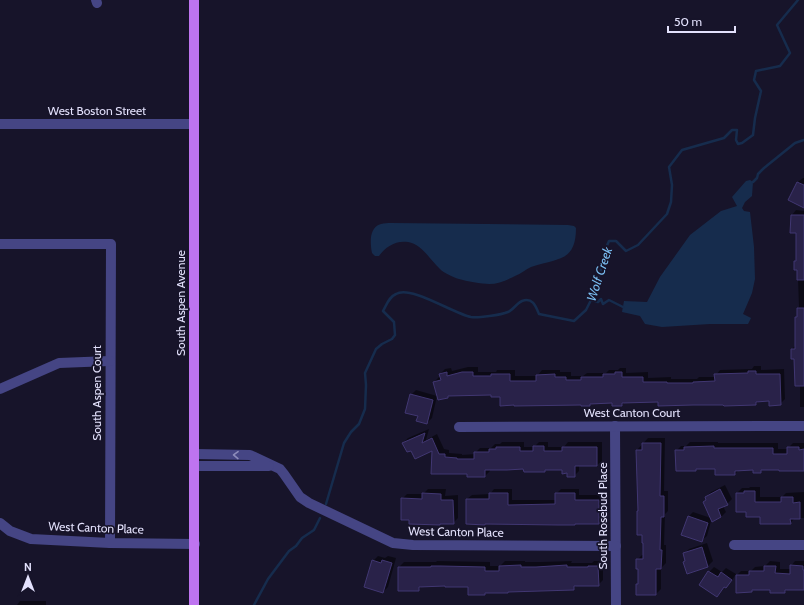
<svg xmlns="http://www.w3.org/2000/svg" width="804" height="605" font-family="Cabin,sans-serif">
<rect width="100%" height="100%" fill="#17142a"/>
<!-- water -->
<g fill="#162c4d">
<path d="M750,180L753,182L752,196L745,202L742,208L744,211L750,212L754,247L755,279L752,293L743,314L751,318L748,324H710L662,327L645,324L640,316L622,312L624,301L647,302L660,277L690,235L721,211L737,206L732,197L746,181Z"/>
<path d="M391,223L568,225L574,226L576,228C576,263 556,258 531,267C526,269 521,274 515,276C507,280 498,284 489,284C482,284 466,281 459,279C455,278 442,272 440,269C430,260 422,244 408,242C396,240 385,247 379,256H375L372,253C370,243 369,227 381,224C384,223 388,223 391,223Z"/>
</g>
<!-- shadow -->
<g fill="#0007">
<path d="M803,178H804V207L798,182Z"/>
<path d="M796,210L804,211V407H800V385L795,358L792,349L796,345V318L798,316V308L799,307L798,279L797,261V232L792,215Z"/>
<path d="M754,366H761V370L784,369L785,399L780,404L770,400L759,401L756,404L659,401L625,402L622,405L613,402H593L590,405H582L501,396L492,394L450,395L448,397L434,382L439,377H441L440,374L445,369L451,368L452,371L468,367H478V372H496L497,370H515V376H537L542,370H560V372H571V376H583L587,373H606L609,370H618L620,368H626V373L648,372V378L671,377V379H697L699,377H716V375L720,370L752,369Z"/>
<path d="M416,390L437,396L432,418L427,423L419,415L411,395Z"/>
<path d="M429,429L426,440L437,434L444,449L449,450V453L462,454V455L475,454V453L480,448H491L495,444H500L502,442H524V447H534L539,442H548V447H564L568,442H602V461L597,465H579V471L574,476L563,469H546L544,471L524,468L490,469V471L485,476L468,473H432L433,450L411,449L403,443L408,438Z"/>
<path d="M648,438H665L664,491H668V511L665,514L664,545H666V563L661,568V589L656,594H637V585L639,583V568L637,560L642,555H644V542L639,510L637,450Z"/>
<path d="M690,442H718V443H778V449H788V448L793,443H804V470L763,469L760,472L754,469L739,470L735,474L716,468H698L695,470L676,451L681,446H686Z"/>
<path d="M725,485L732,499L727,504L723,506L726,512L721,517L711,521L707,536L702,540L688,517L693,512L711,518L704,502L707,499L706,497L711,492Z"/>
<path d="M750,487H760V497H782L786,493L804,492V518H795L790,523L761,516L747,511L737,493L742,488H749Z"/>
<path d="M428,489H446L445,496L458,495V518L453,523L410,520L402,499L407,494H423Z"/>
<path d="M494,489H512V500H556V494L561,489H579V495H604V518L599,523L467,499L472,495L490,494Z"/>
<path d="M707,543L713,561L708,566L684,554L689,549Z"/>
<path d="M378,556L385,558L388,556L396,558L388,587L383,592L373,561Z"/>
<path d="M437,561L490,562V566H500L505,561H525V562H541L572,561L571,563H592L594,561H603V580L598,585H577L573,589L487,592L485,594L469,586L446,585H423L418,590L399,567L404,562H436Z"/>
<path d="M770,561L780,562V569H791V566L795,561H804V592V589H788L785,592L771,589H754L751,591L737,592V575L741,571H751L755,567L765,566Z"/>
<path d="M714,567L722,572L726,568L736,574L731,582L726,587L725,586L717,596L700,585L709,572Z"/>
<path d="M20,601H46V605H17Z"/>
</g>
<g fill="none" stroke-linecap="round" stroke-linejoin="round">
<!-- stream -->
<g stroke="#162c4d" stroke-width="2.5">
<path d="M753,182L757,178L758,174L764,168L795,143L804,140"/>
<path d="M592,300L598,302L601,299L603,304L609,300L623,307"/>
<path d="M326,504L344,443L351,432L359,424L365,409L366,385L365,373L376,349L382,344L392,339L395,335L394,322L383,311C387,304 389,297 396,294C411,285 454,314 471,317C478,318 501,315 508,312C513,310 517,303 522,301C533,297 536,307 539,314L574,321L586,310L591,300L596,283L600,274L605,250L609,241H616L626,251L638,245L667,214L671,202L672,185L669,167L682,150L724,138L732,130H737L736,140L738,144L742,143L753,135L755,118L761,91L754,80L756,71L780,66L790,53L777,25L798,0"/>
<path d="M254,605L268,579L289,551L296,546L302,538L314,530L320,518"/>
</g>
</g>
<!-- building -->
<g fill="#292249" stroke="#413772">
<path d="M797,182L804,185V208L788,200Z"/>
<path d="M791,215H804V280H797V270H794V261H796V233H790Z"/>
<path d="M797,308H804V386H795L794,359H791V349H795V317H797Z"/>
<path d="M748,371H756V374H780L781,405L769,406V401L756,402V405L724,406L723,405H693L658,406V402L622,403V406H612V403L590,404V406H581V405L514,406V405L500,406V397H491V395L448,396V398L438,400L433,382L441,380L439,374L447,372V376L462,372H473V376H491V374H510V381H536V375L555,374V377H566V380H581V377H603V374H615V372H622V377H643V382H667V383H693V382L715,381L714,374L748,373Z"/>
<path d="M410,394L433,400L427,424L416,421L418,416L405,413Z"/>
<path d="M425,433L422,443L432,438L439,454H445V457L457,458V459H474V452H489V449H496V447H520V451H533V446H544V451H562V447H597V466H575V477H567V473L562,474V470H545V472H524L523,469L507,470H485V477H467V474H431L432,451L415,459L411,451L407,452L402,443Z"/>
<path d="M642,443H661L660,496H664V517H661L660,550H662L661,569H656V595H636V584H638V569H636V559H643V543H642V535H637V511H638L636,450H642Z"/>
<path d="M714,446V448H773V454H787V447H799V450L804,449V471H779V470H761V473H753V470L735,471V475H715V469H696V471H676L675,450H684V447Z"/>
<path d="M720,489L728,505L718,509L721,517L712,522L703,502L706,500L705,497Z"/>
<path d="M744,491H755V502H781V497H793V503L800,502V519H790L791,524H760V517H746V512H736V493H744Z"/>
<path d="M422,493L441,494V500H453L454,524H440V525L409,524V520H401V498L422,499Z"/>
<path d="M489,493H508V505L555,504V493H575V500H599V524H575V525H558L485,524V525L466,524V499H489Z"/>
<path d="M688,516L708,523L702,542L681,535Z"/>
<path d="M702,547L708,567L687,574L683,562L685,561L683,553Z"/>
<path d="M372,560L381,563L382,560L392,563L383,593L364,587Z"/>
<path d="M521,565V567H536L567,565V567H588V566H598L599,586H574V590L508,592V593H485V595H468V587H445V586L419,587V591H398V567H431V566H441L485,567V571H499V566Z"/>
<path d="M790,565L803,566V570H804V590H785V593H770V590H752V592L736,593V575H749V571H764V566H776L775,573L790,574Z"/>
<path d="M708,571L718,577L721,572L732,580L726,588L724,587L717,597L699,585Z"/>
</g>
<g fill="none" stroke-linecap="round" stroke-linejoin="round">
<!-- minor -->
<g stroke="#454584" stroke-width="10">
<path d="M96,0L97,3"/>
<path d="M0,124H194"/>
<path d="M0,244H111L110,543"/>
<path d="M0,389L59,363L110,361"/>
<path d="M615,426L616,605"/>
<path d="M459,427L804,426"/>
<path d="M195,454L250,455L280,469L284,474L300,497L309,503L393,543L413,545L616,546"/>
<path d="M195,466H269"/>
<path d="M0,523L10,531L31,539L110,543L195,544"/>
<path d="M734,545H804"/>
</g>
<!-- primary -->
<path stroke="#be74f0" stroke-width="10" d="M194,0V605"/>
</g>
<!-- one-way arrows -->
<defs><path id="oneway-chevron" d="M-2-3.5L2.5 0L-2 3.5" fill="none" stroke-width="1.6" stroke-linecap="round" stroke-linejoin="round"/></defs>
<use stroke="#8c8bba" href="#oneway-chevron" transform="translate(236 455) rotate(-179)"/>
<g text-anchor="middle" stroke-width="3.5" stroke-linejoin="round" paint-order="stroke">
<!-- street labels -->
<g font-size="12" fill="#e3e1fc" stroke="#17142a">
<text x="97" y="115">West Boston Street</text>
<text transform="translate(181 303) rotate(-90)" y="4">South Aspen Avenue</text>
<text transform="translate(97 393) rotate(-90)" y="4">South Aspen Court</text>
<text x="632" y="417">West Canton Court</text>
<text transform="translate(603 516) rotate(-90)" y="4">South Rosebud Place</text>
<text transform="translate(96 528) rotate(2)" y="4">West Canton Place</text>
<text transform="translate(456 532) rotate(1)" y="4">West Canton Place</text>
</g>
<!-- water labels -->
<g font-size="13" font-style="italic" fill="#7abdf1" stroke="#17142a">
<text transform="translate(599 274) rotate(-72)" y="5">Wolf Creek</text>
</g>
</g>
<!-- north arrow -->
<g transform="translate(28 577)" stroke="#17142a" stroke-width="3" paint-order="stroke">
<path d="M0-3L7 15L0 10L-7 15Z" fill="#e3e1fc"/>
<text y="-6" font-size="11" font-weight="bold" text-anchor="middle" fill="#e3e1fc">N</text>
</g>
<!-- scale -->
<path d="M668 26v6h67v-6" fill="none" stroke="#e3e1fc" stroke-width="2"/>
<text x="674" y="26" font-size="12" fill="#e3e1fc" stroke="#17142a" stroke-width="3" paint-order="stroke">50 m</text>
</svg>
